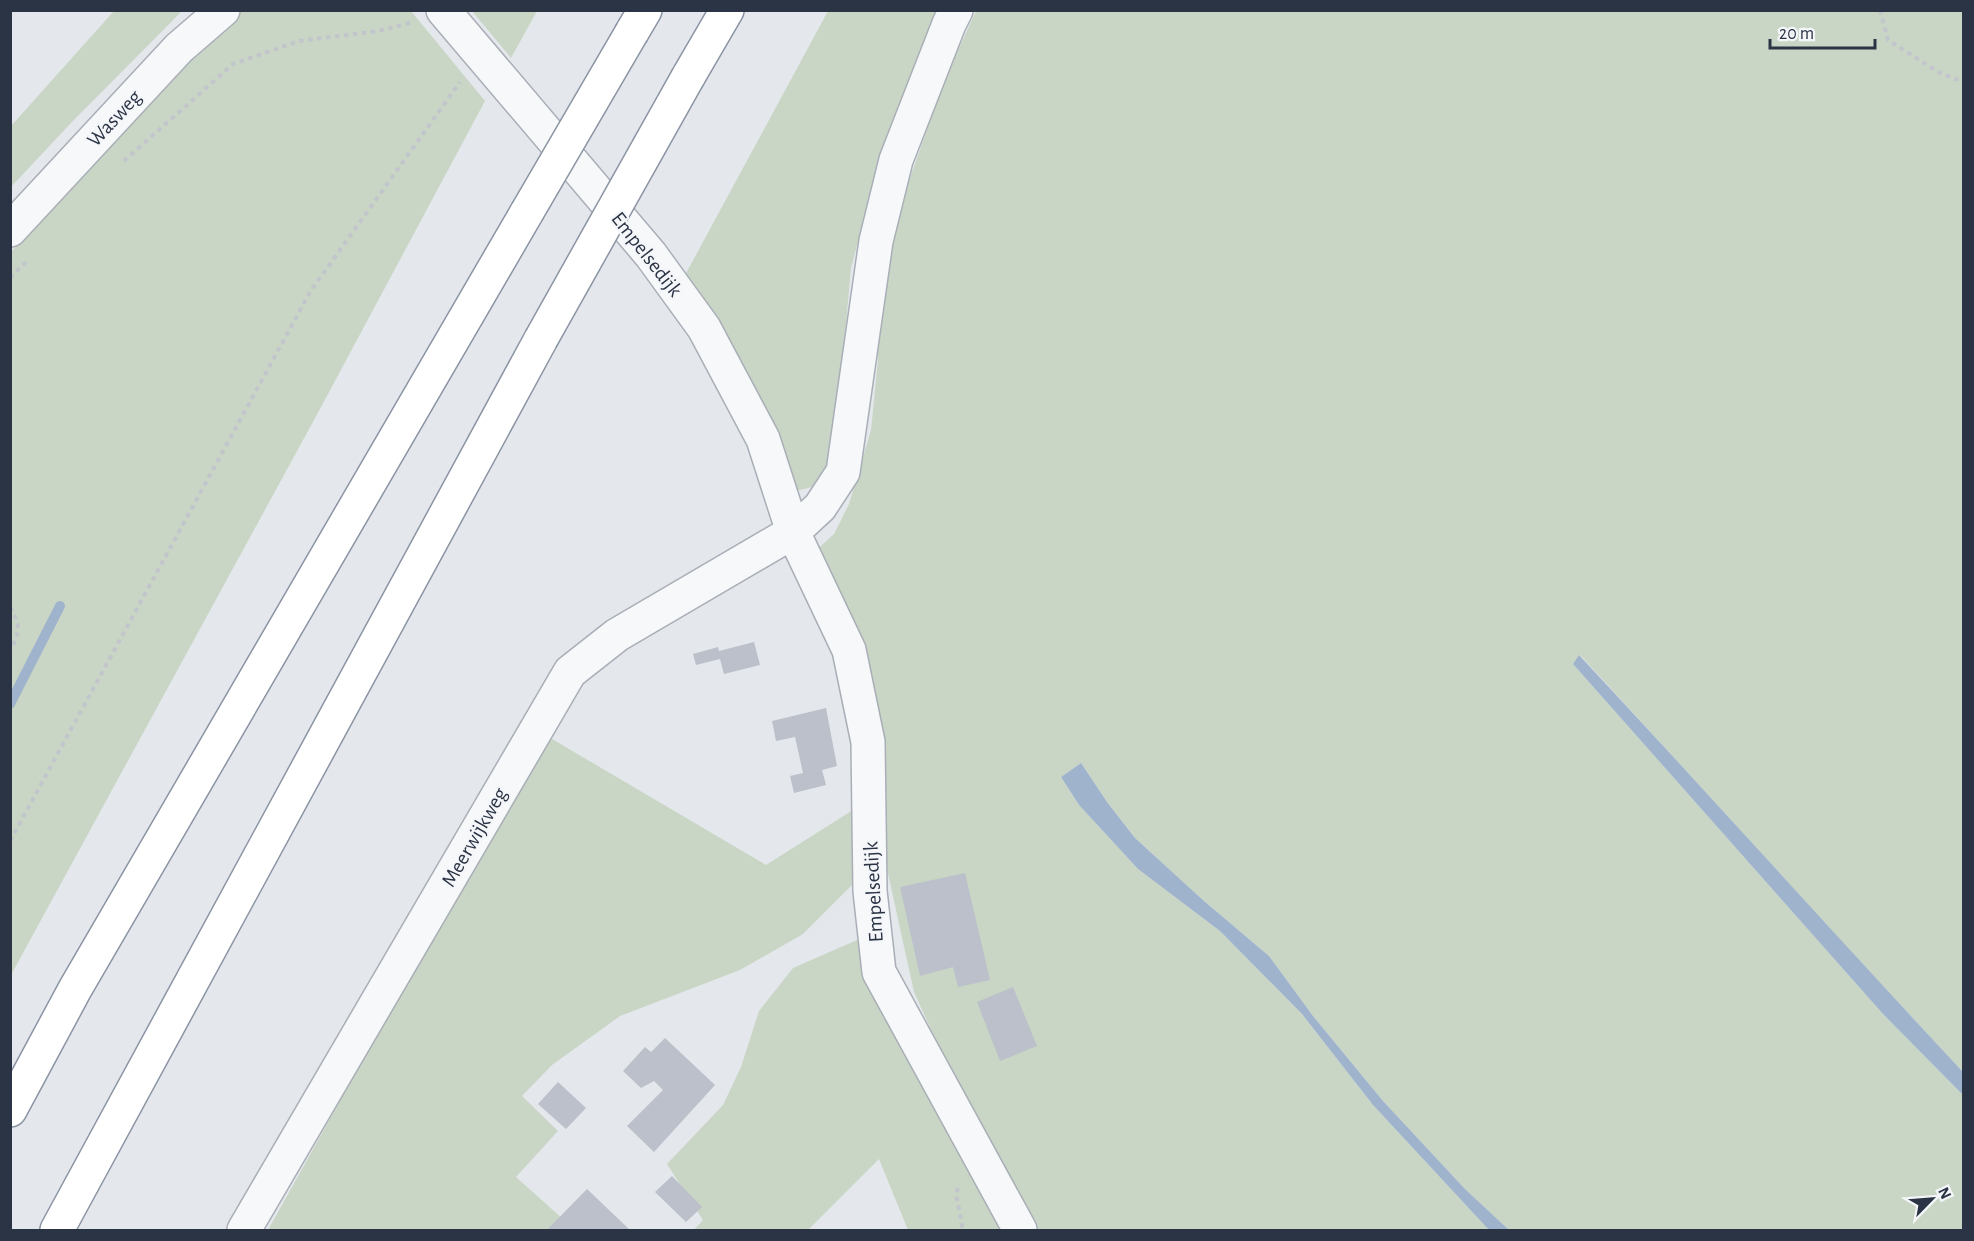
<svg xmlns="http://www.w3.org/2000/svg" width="1974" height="1241" font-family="'Alegreya Sans',sans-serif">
<rect width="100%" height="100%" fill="#e4e7ec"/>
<!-- green -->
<g fill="#c9d6c5">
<path d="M114,11H182L69,125L11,187V126Z"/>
<path d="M239,11H411L485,101L320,409L11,975L10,253L167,81Z"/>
<path d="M472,11H537L511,58Z"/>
<path d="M828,11H941L916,60L879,162L851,268L834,457C824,483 819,488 791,491L684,277Z"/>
<path d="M976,11H1963V1072C1834,934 1708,794 1580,655L1573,664L1883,1014L1963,1095V1230H1509L1465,1189L1383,1101L1313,1016L1269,956L1204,901L1135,838L1107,802L1081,763L1061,777L1079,805L1138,869L1220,931L1302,1014L1373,1105L1489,1230H1031L990,1160L914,992L887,869L885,842L812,554L834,534L849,504L871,430L878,360L877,312L880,279L907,186L947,74Z"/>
<path d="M547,736L766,865L856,808L858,879L803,934L740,970L620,1016L552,1065L522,1096L558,1131L516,1177L563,1219L552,1230H268L478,853Z"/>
<path d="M857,940L1001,1230H908L879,1159L808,1230H694L703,1220L667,1164L723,1105L741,1067L759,1011L793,968Z"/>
</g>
<!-- water -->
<g fill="#9fb4cc">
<path d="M1579,655C1708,793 1834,934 1963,1072V1095L1883,1014L1573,664Z"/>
<path d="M1081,763L1107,802L1135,838L1204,901L1269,956L1313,1016L1383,1101L1465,1189L1509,1230H1489L1373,1105L1302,1014L1220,931L1138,869L1079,805L1061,777Z"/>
</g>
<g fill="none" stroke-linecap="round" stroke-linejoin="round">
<!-- stream -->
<path stroke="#9fb4cc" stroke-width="10" d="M10,704L60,606"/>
</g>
<!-- building -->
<g fill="#bbc0ca">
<path d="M754,642L760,665L724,674L720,659L696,665L693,654L718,647L719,651Z"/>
<path d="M826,708L837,766L822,770L826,785L794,793L790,776L803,773L795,737L776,741L772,721Z"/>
<path d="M965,873L990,980L958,987L953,967L920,976L900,887Z"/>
<path d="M1013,987L1037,1046L1000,1061L977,1002Z"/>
<path d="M665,1038L715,1085L654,1152L627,1126L663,1090L654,1081L641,1088L623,1071L645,1047L651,1052Z"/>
<path d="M558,1082L586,1108L566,1129L538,1104Z"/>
<path d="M672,1176L702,1207L686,1222L655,1192Z"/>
<path d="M587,1189L630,1230H547Z"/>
</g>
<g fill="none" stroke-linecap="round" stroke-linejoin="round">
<defs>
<g id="minor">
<path d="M443,10L651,255L704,328L763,439L793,532L849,650L868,742L870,891L879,972L1020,1230"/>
<path d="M10,230L179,48L223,10"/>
<path d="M244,1230L570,672L617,635L793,532L820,507L843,472L876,241L896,160L949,24L956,10"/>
</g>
<g id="highway">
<path d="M632,32L645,10"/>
<path d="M688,77L727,10"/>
<path d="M10,1110L75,989L527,212"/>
<path d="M57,1230L541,339"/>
</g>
</defs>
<!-- minor casing -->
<use href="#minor" stroke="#a9aeb7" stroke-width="36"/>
<!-- highway casing -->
<use href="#highway" stroke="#8b94a3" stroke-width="36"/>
<!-- path -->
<g stroke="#c2c5cb" stroke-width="4" stroke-dasharray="4.5 4.5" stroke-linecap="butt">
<path d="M1880,10L1888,40L1940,73L1964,82"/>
<path d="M124,161L233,64L299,41L379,31L413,22"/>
<path d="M10,278L27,261"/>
<path d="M10,607C21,626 20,632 10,651"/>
<path d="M10,841L310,292L460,82"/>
<path d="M958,1188L956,1194L963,1230"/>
</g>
<!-- minor -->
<use href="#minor" stroke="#f7f8fa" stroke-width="33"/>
<!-- highway -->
<use href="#highway" stroke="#fff" stroke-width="33"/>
<defs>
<g id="highway-bridge">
<path d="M527,212L632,32"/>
<path d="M541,339L688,77"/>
</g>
</defs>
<!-- highway-bridge casing -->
<use href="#highway-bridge" stroke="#8b94a3" stroke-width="36" stroke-linecap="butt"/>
<!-- highway-bridge -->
<use href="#highway-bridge" stroke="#fff" stroke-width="33"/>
</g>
<g text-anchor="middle" stroke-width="4.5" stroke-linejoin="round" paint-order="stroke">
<!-- street labels -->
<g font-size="21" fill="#2b3445" stroke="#f4f6f9">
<text transform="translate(114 118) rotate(-47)" y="7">Wasweg</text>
<text transform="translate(647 254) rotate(52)" y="7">Empelsedijk</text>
<text transform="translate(474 837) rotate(-60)" y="7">Meerwijkweg</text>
<text transform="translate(873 892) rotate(-93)" y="7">Empelsedijk</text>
</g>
</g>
<!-- border -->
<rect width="1974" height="1241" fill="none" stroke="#2b3445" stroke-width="24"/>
<!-- north arrow -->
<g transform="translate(1932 1199) rotate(65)" stroke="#f4f6f9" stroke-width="4.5" paint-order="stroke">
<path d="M0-4.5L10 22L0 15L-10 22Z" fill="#2b3445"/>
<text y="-9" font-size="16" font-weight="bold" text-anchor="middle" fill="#2b3445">N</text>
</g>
<!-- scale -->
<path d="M1770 39v9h105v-9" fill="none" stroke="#2b3445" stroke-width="3"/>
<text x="1779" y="39" font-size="18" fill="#2b3445" stroke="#f4f6f9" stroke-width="4.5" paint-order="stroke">20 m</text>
</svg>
